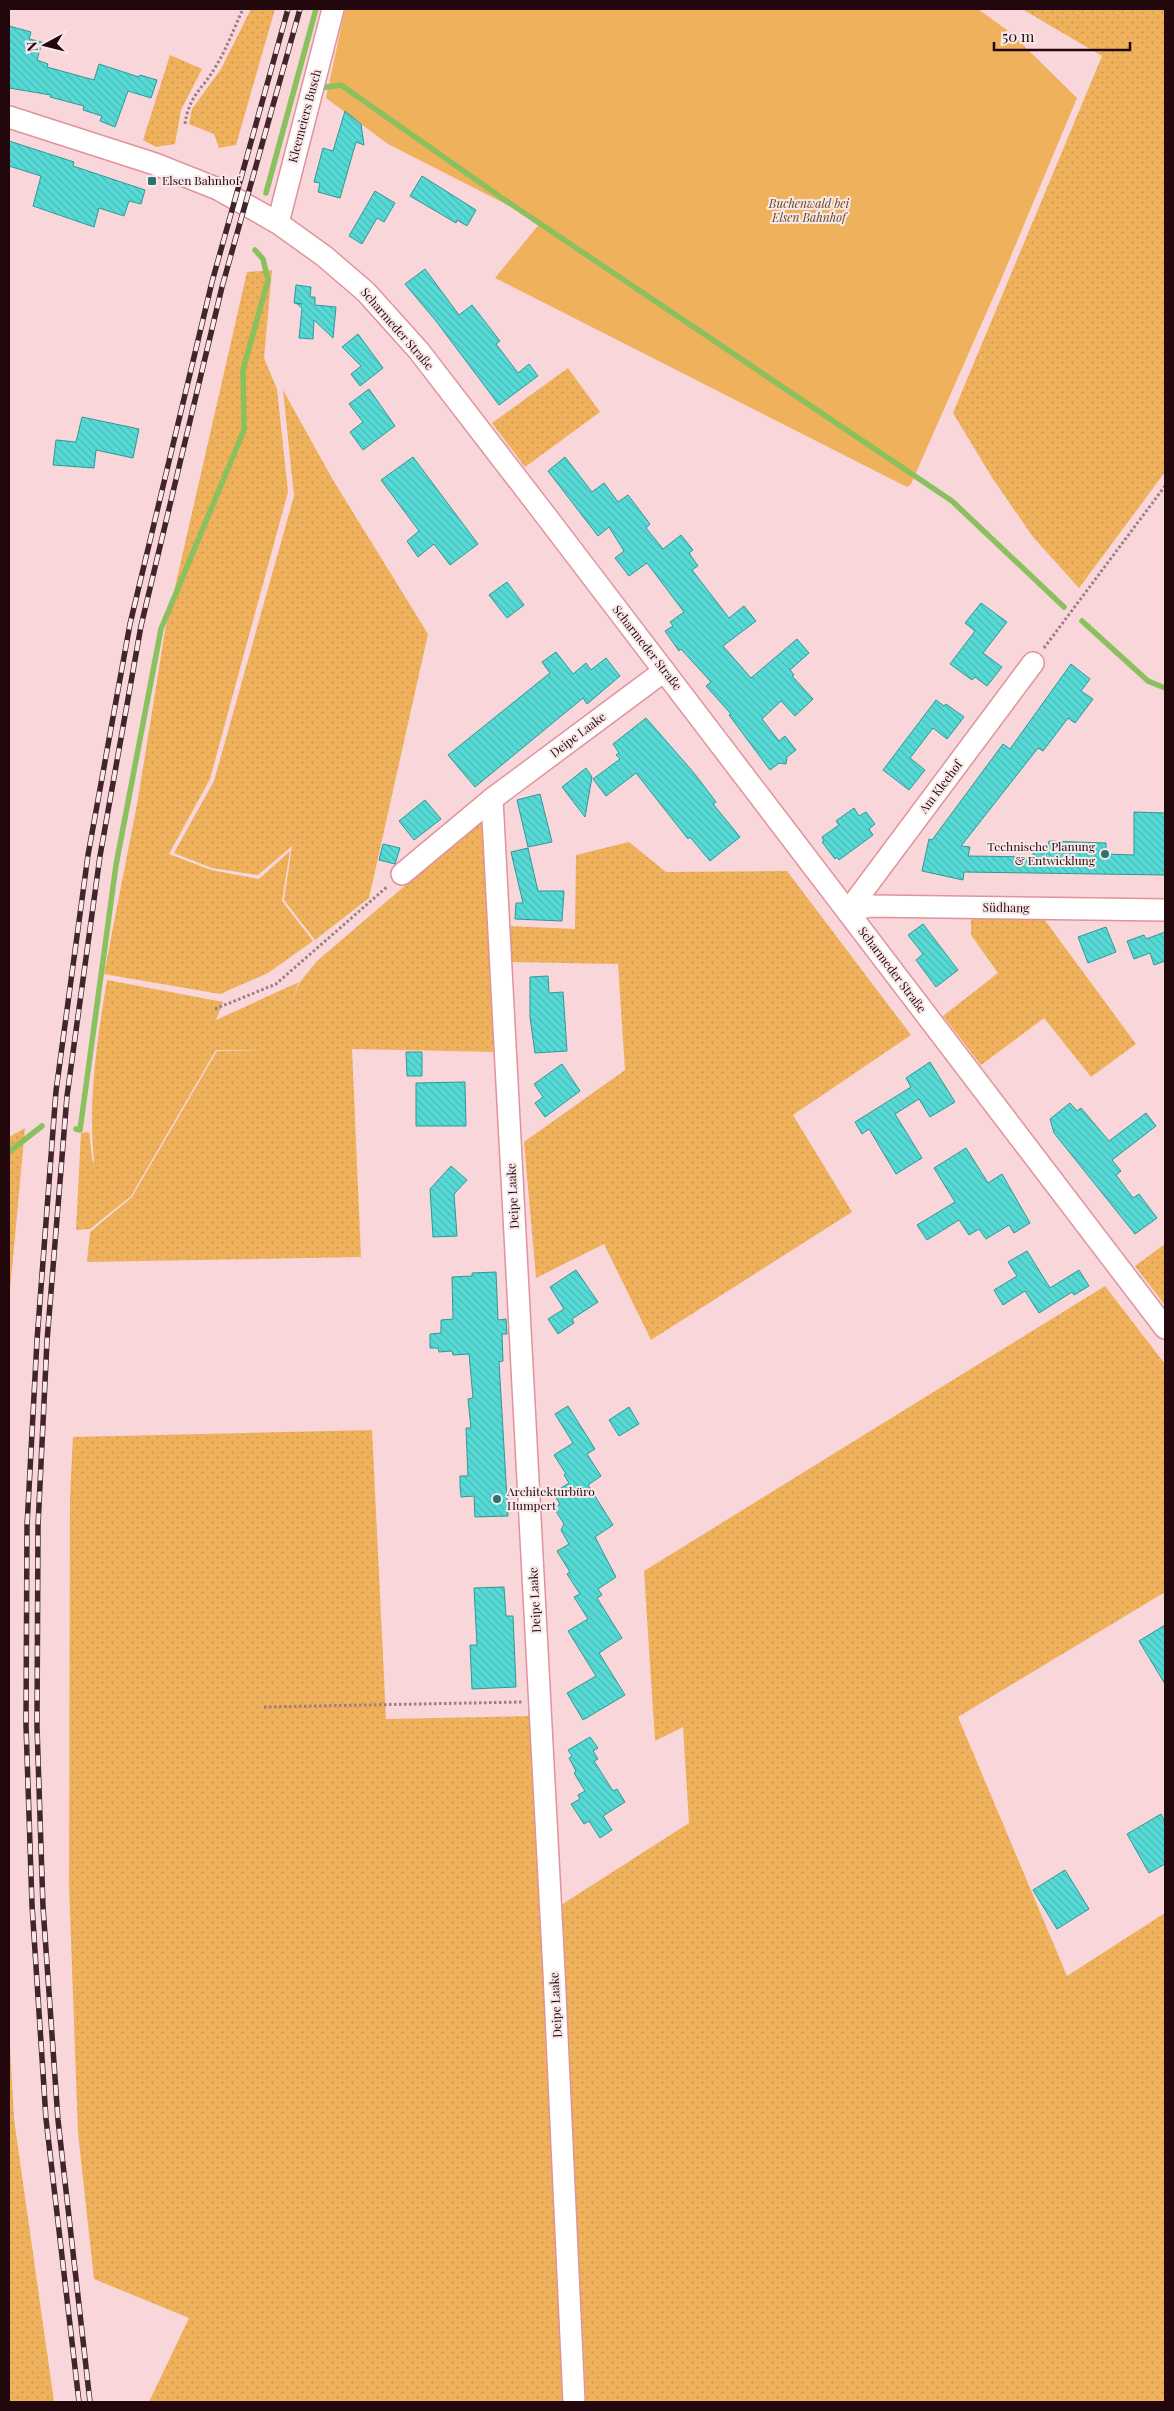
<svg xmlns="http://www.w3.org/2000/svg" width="1174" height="2411" font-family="'Playfair Display',serif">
<defs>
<pattern id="grass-dots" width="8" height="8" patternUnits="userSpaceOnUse" patternTransform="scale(1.25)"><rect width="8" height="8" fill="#efb15c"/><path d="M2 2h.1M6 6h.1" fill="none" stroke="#cd974f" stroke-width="1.8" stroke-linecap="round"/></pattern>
<pattern id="building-back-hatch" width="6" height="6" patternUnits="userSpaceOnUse" patternTransform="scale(1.25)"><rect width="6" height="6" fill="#56dad6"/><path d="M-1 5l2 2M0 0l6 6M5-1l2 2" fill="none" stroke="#4bbab6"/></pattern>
</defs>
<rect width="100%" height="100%" fill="#f8d6d9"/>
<!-- grass -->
<g fill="url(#grass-dots)">
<path d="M251,9H275L236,145L219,148L214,134L189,124L192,109L221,69Z"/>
<path d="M1022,9H1165V472L1079,588L1033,537L993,479L953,413L1102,56Z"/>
<path d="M170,55L202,69L181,110L175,144L156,147L143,140Z"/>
<path d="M272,270L264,358L277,389L288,492L210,779L169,854L211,870L259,879L290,851L282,901L313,941L268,973L220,994L104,974L138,799L165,631L247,272Z"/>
<path d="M568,368L600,412L525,467L492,423Z"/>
<path d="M283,390L333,480L428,634L369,898L315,940L284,900L292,846L258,875L212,868L174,853L214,781L294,496Z"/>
<path d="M484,818L498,1052L352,1049L361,1257L87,1262L90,1232L132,1197L217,1051L268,1050H216L131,1196L90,1229L76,1230L81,1133L89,1132L93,1165L94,1160C88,1099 97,1040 107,980L223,1002L216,1020L299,982L292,1000L300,982L317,961Z"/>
<path d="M629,842L666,872L787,871L911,1035L793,1115L852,1212L651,1340L604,1244L536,1278L524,1142L625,1070L618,964L512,962L510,926L575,929L576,855Z"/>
<path d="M971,919H1044L1136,1044L1091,1077L1044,1018L981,1065L943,1016L998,973L971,935Z"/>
<path d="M25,1128L9,1301V1137Z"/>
<path d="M1165,1244V1305L1135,1266Z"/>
<path d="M1105,1286L1165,1364V1592L958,1717L1067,1976L1165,1913V2402H586L561,1905L689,1823L683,1727L655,1741L644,1571Z"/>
<path d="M372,1430L386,1719L532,1716L564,2402H149L189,2318L94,2279L78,2133L69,1885L70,1497L73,1437Z"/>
<path d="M9,2028L14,2119L54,2402H9Z"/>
</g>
<!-- park -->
<path fill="#efb15c" d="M345,9H978L1011,33L1077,98L1000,282L911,484L907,487L495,278L541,222L388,144L326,98Z"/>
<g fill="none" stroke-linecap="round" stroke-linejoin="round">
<!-- stream -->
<g stroke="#8ac05d" stroke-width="5.5">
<path d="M320,88L341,85L502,198L952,501L1064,607"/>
<path d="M266,193L316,9"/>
<path d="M1082,621L1148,681L1165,688"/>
<path d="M76,1129L80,1130L116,865L161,629L244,430L243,370L268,280L263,259L255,250"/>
<path d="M9,1152L42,1126"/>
</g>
</g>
<!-- building -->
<g fill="url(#building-back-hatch)" stroke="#2e9997">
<path d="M9,26L31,32L29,39L42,42L37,60L48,64L47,67L94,80L99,64L139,77L140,75L157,80L151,98L128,91L115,127L100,121L102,116L83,110L84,106L50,97L51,95L9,88Z"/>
<path d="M345,111L361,124L364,145L356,142L340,198L318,192L320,183L314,182L323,148L333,151Z"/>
<path d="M9,141L74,162L73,166L145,190L141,204L129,201L124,216L99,208L94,227L33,206L41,176L9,166Z"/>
<path d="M422,176L476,210L467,226L457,220L456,223L410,196Z"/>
<path d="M375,191L395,203L384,222L377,218L362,244L349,236Z"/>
<path d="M425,269L459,315L472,305L500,341L496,344L518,373L529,364L538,376L499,405L436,321L405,284Z"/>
<path d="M296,285L311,287L310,297H315V305L336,307L333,338L314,320L313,339L299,338L302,308L296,303L302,304L294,303Z"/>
<path d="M358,334L383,368L360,386L351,374L361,366L342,347Z"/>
<path d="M369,389L395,426L363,450L350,432L363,422L349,404Z"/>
<path d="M82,417L139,429L133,458L96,450L94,468L53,465L56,440L76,442Z"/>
<path d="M413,457L478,544L450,565L434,544L418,557L407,541L419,531L381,480Z"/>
<path d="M565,457L592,492L604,483L618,502L628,495L650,524L646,528L663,549L681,535L693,550L689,553L698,566L692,570L729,618L744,606L756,621L723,646L751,678L797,639L809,653L790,670L794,675L792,676L813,699L795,716L781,701L762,719L779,741L785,736L796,750L787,757L786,764L779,763L770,770L729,715L731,714L706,686L711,682L681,649L679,651L665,631L673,626L670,622L684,612L647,563L629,576L615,558L624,551L609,527L598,536L548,471Z"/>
<path d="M507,582L524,605L507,618L489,595Z"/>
<path d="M981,603L1007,622L983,653L1002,667L987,686L975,677L972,680L950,664L975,631L965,623Z"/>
<path d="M556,652L573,674L586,663L591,670L606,658L620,676L587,704L583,698L475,787L448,755L550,673L542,662Z"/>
<path d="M1071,664L1090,679L1081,691L1093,699L1075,723L1068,718L1043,751L1038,748L961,846L970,847L968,856L1033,857L1034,846H1048L1049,841L1106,843V854L1134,855V812L1165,813V875L964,872L963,880L922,871L929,839L932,840L1003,744L1010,749Z"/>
<path d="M936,700L944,706L946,704L964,717L947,739L933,728L910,758L925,770L909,790L883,770Z"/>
<path d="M646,718L694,773L716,802L713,804L740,837L710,861L690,837L688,839L636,773L606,796L593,779L620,759L616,755L619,753L613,744Z"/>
<path d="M586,768L592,777L585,817L562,787Z"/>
<path d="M540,794L552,842L528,847L517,800Z"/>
<path d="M425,800L441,819L414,840L399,821Z"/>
<path d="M854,808L859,816L866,812L875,824L869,829L873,835L839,860L837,857L835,859L822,842L824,841L822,837L839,825L836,821Z"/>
<path d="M383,844L400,848L395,864L379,860Z"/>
<path d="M528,848L538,891H564L562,921L515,919L516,903H523L511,852Z"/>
<path d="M923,924L958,970L936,987L916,960L923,954L908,935Z"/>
<path d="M1106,927L1116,952L1088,963L1078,937Z"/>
<path d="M1165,932V961L1154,965L1150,953L1134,959L1127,941L1144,935L1146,939Z"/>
<path d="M548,976L549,993L563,992L567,1051L535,1053L530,1017V977Z"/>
<path d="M406,1052H422V1076H407Z"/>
<path d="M930,1062L955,1102L930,1117L919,1099L895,1114L922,1158L896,1174L869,1129L862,1134L855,1122L911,1087L906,1078Z"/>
<path d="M562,1064L580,1091L545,1117L535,1103L543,1097L534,1084Z"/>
<path d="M465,1082L466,1126H416V1083Z"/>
<path d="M1070,1103L1077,1111L1081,1108L1109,1141L1146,1113L1156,1126L1112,1160L1121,1171L1116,1175L1133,1198L1139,1194L1157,1218L1135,1234L1054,1133L1050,1119Z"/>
<path d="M966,1148L988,1183L1002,1174L1030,1223L1014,1233L1009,1225L986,1239L979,1229L969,1235L959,1220L927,1240L917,1225L955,1202L934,1168Z"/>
<path d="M451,1166L467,1180L454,1194L457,1236L433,1237L430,1189Z"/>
<path d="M1027,1251L1050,1288L1079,1270L1089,1286L1074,1295L1072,1292L1039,1313L1025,1291L1003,1305L994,1290L1017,1276L1008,1262Z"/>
<path d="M576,1270L598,1302L572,1319L574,1323L558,1334L548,1319L564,1309L550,1287Z"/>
<path d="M496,1272L498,1320L506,1319L507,1334H502L503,1361L499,1362L508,1516L475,1517L474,1496L461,1497L460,1485V1476H468L466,1428H471L468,1399L473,1398L469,1354L453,1355L452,1351L439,1352L438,1348H430V1334L441,1333V1320L453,1319L452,1277L472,1276V1273Z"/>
<path d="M568,1406L595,1449L587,1454L601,1476L588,1485L613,1525L595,1537L616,1577L598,1589L602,1595L597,1598L622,1638L599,1653L625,1695L583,1720L567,1693L596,1676L568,1631L588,1619L574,1597L580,1594L567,1574L570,1572L557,1551L569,1544L561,1530L564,1524L554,1508L560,1504L553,1493L569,1483L564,1475L566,1474L554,1455L573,1443L555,1414Z"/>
<path d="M629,1407L639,1424L619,1436L609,1420Z"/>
<path d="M504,1587L506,1616H513L516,1687L472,1689L470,1645H477L474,1588Z"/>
<path d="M1165,1625V1684L1139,1641Z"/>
<path d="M590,1737L598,1748L593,1751L598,1759L594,1761L613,1791L617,1789L625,1802L603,1816L612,1830L600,1838L589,1821L584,1824L571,1804L580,1799L578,1795L585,1791L574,1773L576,1771L569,1758L572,1756L568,1750Z"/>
<path d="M1161,1814L1165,1822V1864L1149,1873L1127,1834Z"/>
<path d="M1065,1870L1089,1909L1057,1929L1033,1890Z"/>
</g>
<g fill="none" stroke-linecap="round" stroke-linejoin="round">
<defs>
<g id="minor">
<path d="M9,117L155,164L218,189L278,223L324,256L366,292L419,351L546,516L1165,1328"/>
<path d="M278,223L333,9"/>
<path d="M492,799L554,1972L574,2402"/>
<path d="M402,874L492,799L664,671"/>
<path d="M848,911L870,906L1165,910"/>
<path d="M848,911L1033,663"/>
</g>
</defs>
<!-- minor casing -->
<use href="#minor" stroke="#e1939b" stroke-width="24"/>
<!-- path -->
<g stroke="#9c7d81" stroke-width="3" stroke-dasharray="2.5 2.5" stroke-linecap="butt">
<path d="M185,124C189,95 203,89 216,66C227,48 234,28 243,9"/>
<path d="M1044,648L1165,486"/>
<path d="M215,1009L276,984L388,886"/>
<path d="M264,1707L522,1702"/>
</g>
<!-- minor -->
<use href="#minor" stroke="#fff" stroke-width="21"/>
<defs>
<g id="rail">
<path d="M79,2402L46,2119L32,1905L26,1725L27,1526L37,1340L56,1091L88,855L130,624L212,282L288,9"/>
<path d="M90,2402L58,2120L43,1907L37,1727L38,1526L47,1341L67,1096L100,856L141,626L222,287L300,9"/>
</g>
</defs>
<!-- rail casing -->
<use href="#rail" stroke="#41252a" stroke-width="5.5"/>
<!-- rail -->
<use href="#rail" stroke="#f9e8e9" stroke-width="4" stroke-dasharray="11" stroke-linecap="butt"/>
</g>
<!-- markers -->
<g fill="#2a7471" stroke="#f9e8e9" stroke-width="2">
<rect x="147" y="176" width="10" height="10" rx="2.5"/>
<circle cx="1105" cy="854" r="5"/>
<circle cx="497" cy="1499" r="5"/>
</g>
<g text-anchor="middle" stroke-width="4" stroke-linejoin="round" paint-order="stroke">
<!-- street labels -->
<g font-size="12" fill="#22070c" stroke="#f9e8e9">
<text transform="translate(305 116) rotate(-75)" y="4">Kleemeiers Busch</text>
<text transform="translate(397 329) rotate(49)" y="4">Scharmeder Straße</text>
<text transform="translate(647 648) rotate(52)" y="4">Scharmeder Straße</text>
<text transform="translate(578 735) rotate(-37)" y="4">Deipe Laake</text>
<text transform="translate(941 787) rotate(-53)" y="4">Am Kleehof</text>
<text transform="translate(1006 908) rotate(1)" y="4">Südhang</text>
<text transform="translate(892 970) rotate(53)" y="4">Scharmeder Straße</text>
<text transform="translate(513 1196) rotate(-93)" y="4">Deipe Laake</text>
<text transform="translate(535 1600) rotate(-93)" y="4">Deipe Laake</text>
<text transform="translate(556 2005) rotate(-93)" y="4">Deipe Laake</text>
</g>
<!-- poi labels -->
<g font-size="12" fill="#22070c" stroke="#f9e8e9" text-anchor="start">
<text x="162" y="185">Elsen Bahnhof</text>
<text x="1095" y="851" text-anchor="end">Technische Planung<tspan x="1095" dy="14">&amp; Entwicklung</tspan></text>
<text x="507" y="1496">Architekturbüro<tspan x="507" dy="14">Humpert</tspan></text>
</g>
<!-- park labels -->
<g font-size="12" font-style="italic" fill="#65471e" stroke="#f9e8e9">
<text x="809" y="208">Buchenwald bei<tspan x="809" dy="14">Elsen Bahnhof</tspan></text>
</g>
</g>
<!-- border -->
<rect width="1174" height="2411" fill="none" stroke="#22070c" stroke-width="20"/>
<!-- north arrow -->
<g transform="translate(45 45) rotate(263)" stroke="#f9e8e9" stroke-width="4" paint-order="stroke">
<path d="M0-4L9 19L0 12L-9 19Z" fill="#22070c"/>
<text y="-8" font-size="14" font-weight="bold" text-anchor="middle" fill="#22070c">N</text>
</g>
<!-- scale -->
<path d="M994 42v8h136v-8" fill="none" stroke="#22070c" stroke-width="2.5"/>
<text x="1002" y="42" font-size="15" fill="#22070c" stroke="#f9e8e9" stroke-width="4" paint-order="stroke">50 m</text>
</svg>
